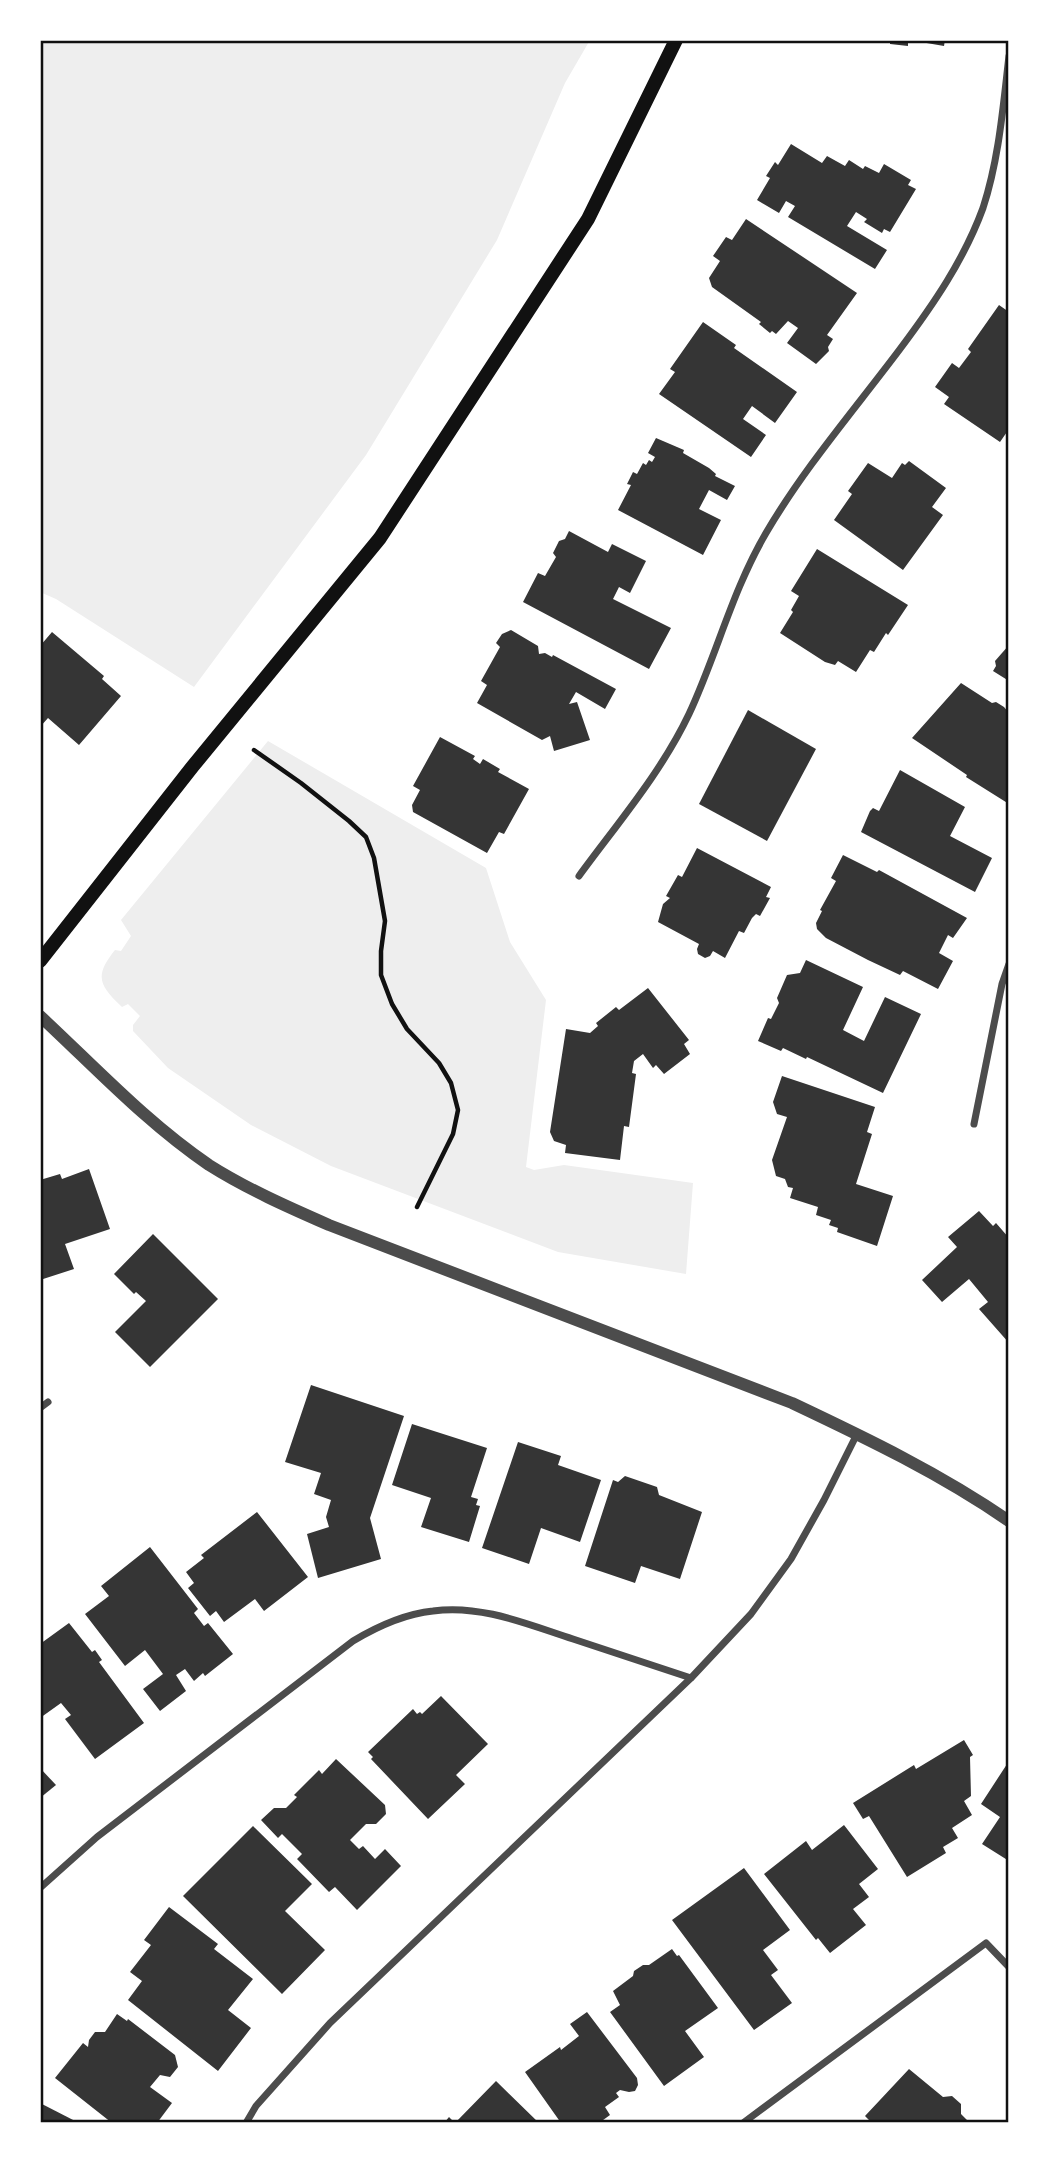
<svg xmlns="http://www.w3.org/2000/svg" width="1049" height="2163" font-family="Lato,sans-serif">
<rect width="100%" height="100%" fill="#fff"/>
<!-- green -->
<g fill="#eee">
<path d="M40,40H590L565,83L497,240L366,455L194,687L56,599L40,592Z"/>
<path d="M268,741L486,868L510,942L546,1000L526,1167L534,1170L564,1165L693,1183L686,1274L558,1252L331,1166L251,1125L168,1068L133,1031V1025L140,1016L128,1004L122,1007C99,985 94,976 115,950L121,951L131,936L121,920Z"/>
</g>
<!-- building -->
<g fill="#353535">
<path d="M890,40H908V46L890,44Z"/>
<path d="M909,40H945L944,46Z"/>
<path d="M791,144L822,163L827,156L845,166L849,160L863,169L865,166L879,173L884,164L911,180L908,185L916,189L890,232L884,229L882,233L864,222L867,219L856,212L847,226L887,250L875,269L788,217L795,206L786,201L779,213L757,200L770,178L766,176L775,162L778,165Z"/>
<path d="M746,219L857,293L827,335L833,339L828,347L829,351L816,364L787,343L798,328L788,321L776,334L772,331L770,333L759,324L761,322L712,287L709,278L720,261L713,256L726,237L732,240Z"/>
<path d="M999,305L1009,312V429L1000,442L944,404L949,397L935,387L952,363L959,368L971,352L968,349Z"/>
<path d="M703,322L736,345L734,348L797,392L775,423L752,406L743,419L766,435L751,457L659,394L675,372L670,369Z"/>
<path d="M656,438L684,450L683,453L709,468L716,474L715,476L735,486L727,500L709,490L699,509L721,520L703,555L618,510L631,485L627,484L633,472L637,474L643,463L646,465L649,460L652,462L655,457L648,453Z"/>
<path d="M909,461L946,488L932,507L943,515L903,570L834,520L852,494L848,491L868,463L892,478L902,463L905,465Z"/>
<path d="M569,531L608,552L612,544L646,561L630,593L619,587L613,599L671,628L649,669L523,602L538,573L545,576L556,557L553,553L559,541L565,539Z"/>
<path d="M817,549L908,605L888,635L886,633L874,652L870,650L856,672L838,661L835,665L825,662L780,633L793,612L791,610L799,596L791,591Z"/>
<path d="M511,630L538,646L539,654L545,653L552,657L553,655L616,689L605,709L576,692L569,704L577,702L590,740L554,751L550,736L542,740L477,703L487,685L481,681L500,647L496,643L502,634Z"/>
<path d="M52,632L104,676L102,679L121,696L79,745L48,718L40,727V646Z"/>
<path d="M1009,645V681L993,671L996,666L995,661Z"/>
<path d="M961,683L992,703L996,702L1004,707L1009,713V804L966,777L967,775L912,738Z"/>
<path d="M748,710L816,749L767,841L699,804Z"/>
<path d="M440,737L475,756L473,759L480,764L483,759L500,769L498,772L529,789L504,834L499,832L487,853L413,812L412,805L420,790L413,786Z"/>
<path d="M900,770L965,807L950,836L992,858L975,892L861,832L870,811L873,808L879,811Z"/>
<path d="M697,848L771,887L766,897L770,898L760,916L756,914L752,918L744,933L739,931L725,958L713,951L710,956L705,958L698,954L697,949L699,944L658,922L663,904L670,898L666,896L678,875L682,877Z"/>
<path d="M843,855L877,872L879,870L967,918L953,938L948,935L939,953L953,961L938,989L903,971L900,975L868,960L826,938L817,929L816,923L822,911L820,910L836,881L831,878Z"/>
<path d="M806,960L863,987L843,1030L864,1041L885,997L921,1014L883,1093L807,1057L806,1059L783,1048L781,1051L758,1041L768,1018L771,1019L779,1003L777,998L787,975L800,973Z"/>
<path d="M648,988L689,1040L684,1044L690,1054L664,1074L656,1065L653,1068L643,1054L634,1061L632,1073L636,1074L629,1127L624,1126L620,1160L565,1153L566,1145L554,1141L550,1132L566,1029L590,1033L598,1026L596,1023L616,1007L619,1010Z"/>
<path d="M782,1076L875,1107L867,1132L872,1134L856,1184L893,1196L877,1246L837,1232L838,1228L829,1225L831,1220L816,1215L818,1207L790,1198L793,1188L788,1187L785,1179L776,1176L772,1160L787,1117L777,1114L773,1102Z"/>
<path d="M89,1169L110,1229L65,1244L74,1269L40,1280V1180L60,1174L62,1179Z"/>
<path d="M979,1211L993,1226L996,1223L1009,1238V1343L979,1309L988,1302L969,1279L942,1302L922,1280L957,1247L948,1237Z"/>
<path d="M153,1234L218,1299L150,1367L115,1332L146,1301L136,1292L134,1294L114,1274Z"/>
<path d="M311,1385L404,1416L370,1518L381,1559L318,1578L307,1534L329,1527L326,1517L331,1500L314,1494L321,1473L285,1462Z"/>
<path d="M412,1424L487,1448L471,1497L478,1499L476,1505L480,1506L469,1542L421,1527L431,1498L392,1485Z"/>
<path d="M518,1442L561,1456L558,1465L601,1480L580,1542L541,1528L529,1564L482,1548Z"/>
<path d="M625,1476L657,1487L659,1495L702,1512L680,1579L641,1566L635,1583L585,1566L613,1480L618,1482Z"/>
<path d="M257,1512L308,1577L264,1611L255,1599L224,1622L216,1611L210,1616L188,1588L194,1583L186,1572L204,1558L201,1555Z"/>
<path d="M150,1547L198,1609L194,1613L204,1626L208,1623L233,1654L205,1676L203,1673L194,1681L185,1669L176,1675L186,1691L160,1711L143,1689L163,1674L145,1650L125,1666L85,1614L109,1596L101,1586Z"/>
<path d="M69,1623L92,1652L95,1650L102,1660L99,1662L144,1723L95,1759L65,1719L71,1715L61,1703L40,1718V1644Z"/>
<path d="M441,1696L488,1744L456,1775L465,1784L428,1819L371,1759L373,1757L368,1752L413,1709L417,1714L420,1712L422,1714Z"/>
<path d="M964,1740L973,1755L970,1757L971,1796L964,1801L972,1815L952,1828L958,1838L943,1847L946,1853L907,1877L869,1816L863,1819L853,1803L914,1765L916,1769Z"/>
<path d="M336,1759L385,1805L386,1814L376,1824H366L350,1840L359,1849L363,1846L375,1859L385,1849L401,1866L357,1910L335,1887L329,1892L297,1859L302,1854L282,1834L278,1838L261,1820L274,1808H286L297,1797L294,1795L319,1770L322,1774Z"/>
<path d="M1009,1761V1861L982,1844L1000,1817L981,1804Z"/>
<path d="M40,1768L56,1785L40,1798Z"/>
<path d="M844,1825L878,1869L859,1884L869,1897L853,1909L866,1925L830,1953L818,1938L816,1940L764,1874L806,1841L812,1850Z"/>
<path d="M253,1826L312,1884L285,1911L325,1950L282,1994L183,1896Z"/>
<path d="M744,1868L790,1930L763,1950L778,1970L771,1975L792,2003L754,2030L672,1920Z"/>
<path d="M169,1907L218,1944L214,1949L253,1979L228,2010L251,2028L218,2071L128,2000L142,1981L130,1972L151,1945L144,1940Z"/>
<path d="M672,1949L677,1956L679,1955L718,2008L685,2031L704,2057L664,2086L610,2012L620,2005L613,1991L633,1976L634,1971L643,1965H649Z"/>
<path d="M587,2012L637,2078L638,2085L635,2091L629,2092L620,2090L616,2093L619,2097L605,2107L610,2115L599,2123H561L525,2072L560,2047L561,2050L579,2036L570,2024Z"/>
<path d="M117,2014L127,2021L128,2019L175,2055L178,2067L170,2077L160,2075L150,2087L172,2103L157,2123H112L55,2078L83,2043L88,2047L89,2040L95,2032H105Z"/>
<path d="M909,2069L943,2097L952,2096L961,2104V2114L970,2123H872L865,2116Z"/>
<path d="M496,2081L539,2123H444L449,2117L455,2123Z"/>
<path d="M40,2103L79,2123H40Z"/>
</g>
<g fill="none" stroke-linecap="round" stroke-linejoin="round">
<!-- path -->
<path stroke="#111" stroke-width="4.5" d="M254,750L301,783L349,821L366,837L374,858L385,921L381,951V975L392,1004L407,1029L439,1063L451,1083L458,1110L453,1134L417,1207"/>
<!-- minor -->
<g stroke="#4c4c4c" stroke-width="7">
<path d="M579,876C617,824 661,773 689,714C717,654 732,591 766,533C804,468 855,409 900,349C933,305 964,260 983,208C999,159 1003,107 1009,56"/>
<path d="M974,1124L1002,984L1009,964"/>
<path d="M40,1408L48,1402"/>
<path d="M40,1888L97,1837L353,1641C378,1626 404,1614 433,1611C481,1604 529,1625 573,1639C613,1652 652,1665 691,1678"/>
<path d="M246,2123L256,2106L330,2023L691,1678L751,1614L791,1559L824,1500L857,1434"/>
<path d="M743,2123L986,1943L1009,1967"/>
</g>
<!-- tertiary -->
<path stroke="#4c4c4c" stroke-width="12" d="M40,1016C95,1067 147,1123 209,1165C247,1189 288,1207 329,1225L792,1403C866,1438 941,1474 1009,1521"/>
<!-- secondary -->
<path stroke="#111" stroke-width="14" d="M40,961L193,766L380,538L588,219L676,40"/>
</g>
<!-- border -->
<rect width="1049" height="2163" fill="none" stroke="#ffffff" stroke-width="84"/>
<rect x="42" y="42" width="965" height="2079" fill="none" stroke="#111" stroke-width="2.5"/>
</svg>
